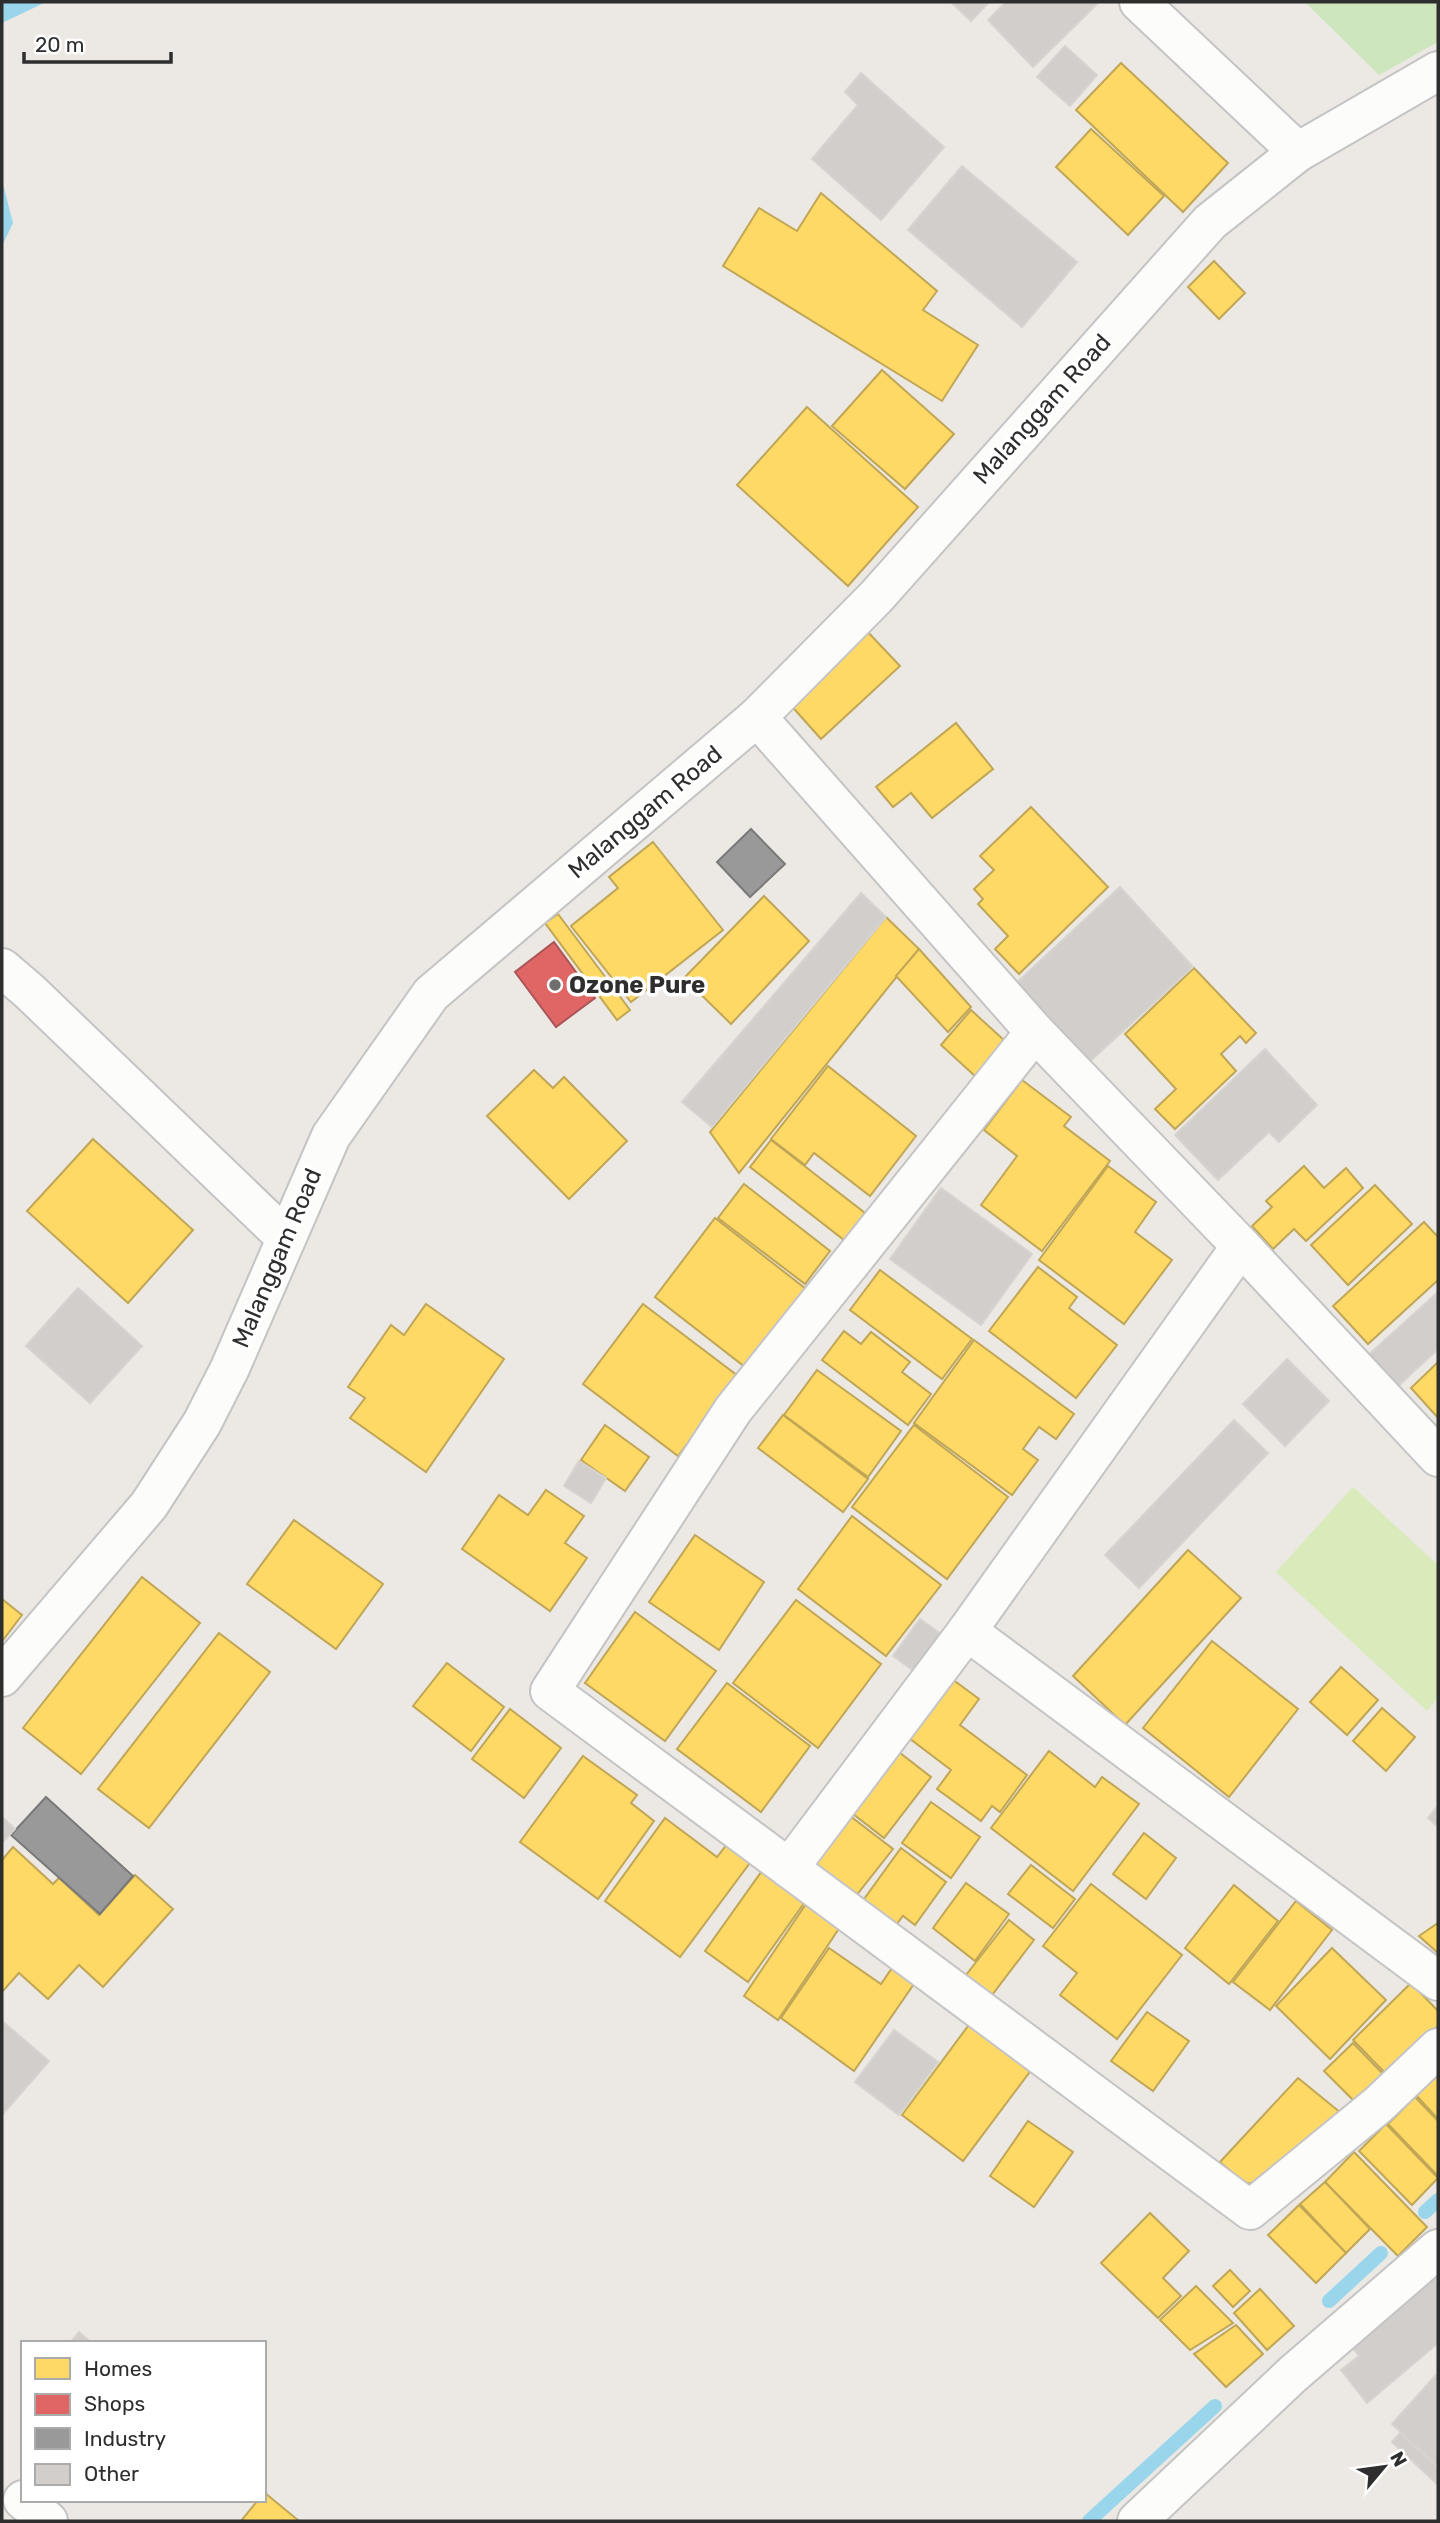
<svg xmlns="http://www.w3.org/2000/svg" width="1440" height="2523" font-family="Rubik,sans-serif">
<rect width="100%" height="100%" fill="#ece8e4"/>
<!-- green -->
<path fill="#cee6be" d="M1305,2H1438V42L1379,75Z"/>
<!-- pitch -->
<path fill="#d9eabb" d="M1353,1487L1438,1565V1698L1427,1711L1276,1572Z"/>
<!-- water -->
<g fill="#99d6ec">
<path d="M2,2H46L2,23Z"/>
<path d="M2,180L13,223L2,246Z"/>
</g>
<!-- homes -->
<g fill="#ffd966" stroke="#c0a655" stroke-width="2">
<path d="M1121,63L1228,163L1183,212L1076,110Z"/>
<path d="M1091,129L1164,196L1128,235L1056,167Z"/>
<path d="M821,193L937,291L923,310L978,345L942,401L723,266L759,208L797,231Z"/>
<path d="M1214,261L1245,293L1219,319L1188,287Z"/>
<path d="M882,370L954,434L905,489L832,426Z"/>
<path d="M807,407L918,507L848,586L737,485Z"/>
<path d="M865,629L900,666L821,739L787,701Z"/>
<path d="M956,723L993,769L932,818L911,793L893,807L876,787Z"/>
<path d="M1031,807L1108,887L1019,974L995,949L1008,936L978,904L983,899L974,889L994,870L980,856Z"/>
<path d="M653,842L723,930L631,1002L571,926L618,888L609,877Z"/>
<path d="M764,896L809,941L731,1024L684,978Z"/>
<path d="M558,914L630,1010L617,1020L545,923Z"/>
<path d="M886,917L919,949L739,1173L710,1132Z"/>
<path d="M919,949L971,1007L948,1032L896,976Z"/>
<path d="M1194,968L1256,1033L1246,1043L1240,1036L1221,1054L1236,1071L1175,1129L1155,1109L1176,1089L1125,1034Z"/>
<path d="M971,1010L1005,1041L975,1076L941,1045Z"/>
<path d="M828,1066L916,1136L870,1196L814,1153L805,1165L771,1139Z"/>
<path d="M534,1070L553,1088L564,1077L627,1141L569,1199L487,1116Z"/>
<path d="M1022,1080L1071,1117L1064,1126L1110,1161L1042,1251L981,1205L1017,1156L984,1130Z"/>
<path d="M93,1139L193,1230L128,1303L27,1211Z"/>
<path d="M771,1140L865,1213L844,1240L750,1167Z"/>
<path d="M1108,1166L1156,1202L1135,1232L1172,1260L1124,1324L1039,1260Z"/>
<path d="M1304,1166L1324,1188L1346,1168L1363,1188L1306,1241L1294,1229L1273,1249L1252,1226L1272,1207L1266,1201Z"/>
<path d="M744,1184L830,1251L805,1284L718,1218Z"/>
<path d="M1375,1185L1412,1224L1348,1285L1311,1245Z"/>
<path d="M715,1218L806,1289L745,1367L655,1297Z"/>
<path d="M1424,1222L1438,1237V1280L1368,1344L1333,1306Z"/>
<path d="M1038,1267L1077,1297L1069,1308L1117,1345L1076,1398L989,1331Z"/>
<path d="M880,1270L972,1339L942,1379L850,1310Z"/>
<path d="M426,1304L504,1359L426,1472L350,1418L365,1398L348,1387L391,1325L404,1335Z"/>
<path d="M643,1304L738,1376L678,1456L583,1384Z"/>
<path d="M844,1331L861,1344L871,1332L910,1362L902,1372L931,1394L908,1425L822,1360Z"/>
<path d="M974,1340L1074,1414L1056,1439L1039,1427L1023,1449L1038,1460L1012,1495L914,1423Z"/>
<path d="M1438,1362V1418L1411,1388Z"/>
<path d="M817,1370L901,1431L868,1477L784,1415Z"/>
<path d="M783,1415L868,1479L843,1512L758,1448Z"/>
<path d="M605,1425L649,1457L625,1491L581,1460Z"/>
<path d="M914,1425L1008,1497L947,1579L852,1507Z"/>
<path d="M546,1490L584,1516L565,1543L587,1558L550,1611L462,1549L499,1495L528,1515Z"/>
<path d="M852,1516L941,1585L886,1656L798,1589Z"/>
<path d="M294,1520L383,1584L336,1649L247,1584Z"/>
<path d="M695,1535L764,1582L719,1650L649,1602Z"/>
<path d="M1188,1550L1241,1598L1125,1725L1073,1676Z"/>
<path d="M142,1577L200,1623L81,1774L23,1728Z"/>
<path d="M2,1599L22,1615L3,1640L2,1639Z"/>
<path d="M796,1600L881,1664L818,1748L733,1683Z"/>
<path d="M635,1612L716,1671L665,1741L585,1683Z"/>
<path d="M219,1633L270,1672L149,1828L98,1789Z"/>
<path d="M1212,1641L1298,1709L1229,1797L1143,1728Z"/>
<path d="M447,1663L504,1707L471,1751L413,1706Z"/>
<path d="M1341,1667L1378,1700L1347,1735L1310,1702Z"/>
<path d="M944,1673L979,1699L960,1725L1027,1775L1000,1812L992,1806L981,1821L937,1789L951,1770L901,1732Z"/>
<path d="M727,1683L810,1746L761,1812L677,1749Z"/>
<path d="M1382,1708L1415,1737L1386,1771L1353,1741Z"/>
<path d="M510,1709L561,1748L524,1798L472,1759Z"/>
<path d="M895,1749L931,1777L884,1838L848,1810Z"/>
<path d="M1049,1751L1095,1787L1102,1777L1139,1804L1073,1891L991,1828Z"/>
<path d="M583,1756L637,1795L631,1803L654,1821L598,1899L520,1842Z"/>
<path d="M931,1802L980,1837L951,1878L902,1843Z"/>
<path d="M841,1809L893,1849L855,1897L804,1858Z"/>
<path d="M665,1818L717,1857L731,1839L755,1856L680,1957L605,1901Z"/>
<path d="M1144,1833L1176,1858L1146,1899L1113,1874Z"/>
<path d="M13,1847L53,1884L59,1878L99,1915L135,1875L173,1909L103,1987L79,1965L48,1999L19,1973L2,1992V1860Z"/>
<path d="M901,1848L946,1882L915,1925L903,1916L892,1930L859,1906Z"/>
<path d="M1031,1865L1075,1899L1053,1928L1008,1894Z"/>
<path d="M764,1868L807,1899L748,1982L705,1951Z"/>
<path d="M966,1883L1009,1914L975,1961L933,1928Z"/>
<path d="M1091,1884L1182,1955L1117,2039L1060,1995L1077,1973L1043,1946Z"/>
<path d="M1234,1885L1278,1921L1229,1984L1185,1948Z"/>
<path d="M808,1901L842,1924L778,2020L744,1996Z"/>
<path d="M1296,1901L1332,1930L1270,2010L1233,1982Z"/>
<path d="M1009,1920L1034,1940L992,1995L966,1975Z"/>
<path d="M1438,1923V1953L1419,1936Z"/>
<path d="M829,1948L881,1984L894,1965L916,1981L854,2071L781,2018Z"/>
<path d="M1332,1948L1386,2000L1330,2059L1276,2006Z"/>
<path d="M1411,1983L1438,2011V2026L1388,2076L1353,2040Z"/>
<path d="M1147,2012L1189,2041L1153,2091L1111,2061Z"/>
<path d="M971,2022L1032,2069L963,2161L902,2115Z"/>
<path d="M1353,2043L1384,2075L1355,2102L1324,2071Z"/>
<path d="M1438,2072V2119L1415,2094Z"/>
<path d="M1298,2078L1341,2113L1266,2184L1244,2183L1220,2162Z"/>
<path d="M1415,2097L1438,2121V2176L1388,2124Z"/>
<path d="M1028,2121L1073,2152L1034,2207L990,2176Z"/>
<path d="M1386,2124L1438,2178L1412,2205L1359,2151Z"/>
<path d="M1354,2152L1427,2227L1398,2256L1325,2182Z"/>
<path d="M1325,2182L1370,2229L1346,2253L1300,2204Z"/>
<path d="M1299,2205L1346,2253L1316,2283L1268,2235Z"/>
<path d="M1150,2213L1189,2251L1163,2278L1181,2296L1158,2318L1101,2263Z"/>
<path d="M1230,2270L1250,2291L1233,2307L1213,2286Z"/>
<path d="M1196,2286L1233,2323L1190,2350L1160,2320Z"/>
<path d="M1260,2289L1294,2326L1267,2350L1234,2313Z"/>
<path d="M1236,2325L1263,2354L1226,2387L1194,2354Z"/>
<path d="M265,2493L299,2521H241L258,2500H264Z"/>
</g>
<!-- shops -->
<path fill="#e06666" stroke="#ab5555" stroke-width="2" d="M554,942L595,998L556,1027L515,972Z"/>
<!-- industry -->
<g fill="#999" stroke="#797979" stroke-width="2">
<path d="M751,829L785,864L750,897L717,862Z"/>
<path d="M46,1797L133,1876L100,1914L11,1835Z"/>
</g>
<g fill="none" stroke-linecap="round" stroke-linejoin="round">
<!-- stream -->
<g stroke="#99d6ec" stroke-width="14">
<path d="M1425,2212L1438,2200"/>
<path d="M1329,2301L1381,2253"/>
<path d="M1089,2521L1215,2406"/>
</g>
</g>
<!-- building -->
<g fill="#d1cecb" stroke="#d7d4d0" stroke-width="2">
<path d="M951,2H989L971,21Z"/>
<path d="M1006,2H1097L1098,3L1033,67L988,20Z"/>
<path d="M1065,46L1097,75L1070,106L1037,77Z"/>
<path d="M861,73L944,147L881,220L812,159L858,105L845,92Z"/>
<path d="M962,166L1077,262L1022,327L908,230Z"/>
<path d="M1120,887L1193,967L1087,1064L1014,985Z"/>
<path d="M861,893L886,917L712,1127L682,1102Z"/>
<path d="M1265,1049L1317,1105L1279,1142L1269,1132L1218,1180L1175,1135Z"/>
<path d="M941,1188L1032,1254L981,1325L890,1259Z"/>
<path d="M78,1288L142,1346L90,1403L26,1346Z"/>
<path d="M1438,1292V1349L1395,1389L1366,1357Z"/>
<path d="M1287,1359L1329,1401L1285,1446L1243,1404Z"/>
<path d="M1234,1420L1268,1453L1139,1588L1105,1555Z"/>
<path d="M579,1461L606,1478L591,1503L564,1486Z"/>
<path d="M920,1619L952,1642L925,1679L893,1656Z"/>
<path d="M1438,1806V1827L1428,1818Z"/>
<path d="M2,1817L15,1829L2,1843Z"/>
<path d="M2,2021L49,2061L2,2115Z"/>
<path d="M894,2030L938,2062L899,2115L855,2082Z"/>
<path d="M1438,2266V2343L1367,2403L1341,2370L1359,2356L1347,2341Z"/>
<path d="M79,2332L92,2343H70Z"/>
<path d="M1436,2375L1438,2378V2467L1392,2424Z"/>
<path d="M1400,2433L1438,2468V2485L1392,2442Z"/>
</g>
<g fill="none" stroke-linecap="round" stroke-linejoin="round">
<defs>
<g id="street">
<path d="M1139,2L1298,152"/>
<path d="M757,717L1035,1032L1241,1246L1438,1457"/>
<path d="M2,968L29,991L286,1238"/>
<path d="M1035,1032L733,1410L550,1691L1250,2210L1378,2105L1438,2048"/>
<path d="M967,1631L1438,1981"/>
<path d="M2,1677L149,1505L202,1423L230,1368L331,1136L431,994L757,717L876,597L1210,222L1298,152L1438,71"/>
<path d="M789,1868L967,1631L1241,1246"/>
<path d="M23,2500L48,2521"/>
<path d="M1137,2521L1293,2374L1438,2249"/>
</g>
</defs>
<!-- street casing -->
<use href="#street" stroke="#c5c4c5" stroke-width="42"/>
<!-- street -->
<use href="#street" stroke="#fcfcfb" stroke-width="38"/>
</g>
<!-- markers -->
<circle fill="#706f6e" stroke="#fff" stroke-width="2.5" cx="555" cy="985" r="7"/>
<g text-anchor="middle" stroke-width="7" stroke-linejoin="round" paint-order="stroke">
<!-- street labels -->
<g font-size="24" fill="#2e2e2e" stroke="#fff">
<text transform="translate(1042 409) rotate(-48)" y="8">Malanggam Road</text>
<text transform="translate(645 812) rotate(-40)" y="8">Malanggam Road</text>
<text transform="translate(277 1258) rotate(-67)" y="8">Malanggam Road</text>
</g>
<!-- poi labels -->
<g font-size="24" font-weight="bold" fill="#2e2e2e" stroke="#fff" text-anchor="start">
<text x="569" y="993">Ozone Pure</text>
</g>
</g>
<!-- border -->
<rect width="1440" height="2523" fill="none" stroke="#2e2e2e" stroke-width="7"/>
<!-- legend -->
<rect x="21" y="2341" width="245" height="161" fill="#ffffff" stroke="#ababab" stroke-width="2"/>
<rect x="35" y="2358" width="35" height="21" fill="#ffd966" stroke="#ababab" stroke-width="2"/>
<text x="84" y="2376" font-size="21" fill="#2e2e2e">Homes</text>
<rect x="35" y="2394" width="35" height="21" fill="#e06666" stroke="#ababab" stroke-width="2"/>
<text x="84" y="2411" font-size="21" fill="#2e2e2e">Shops</text>
<rect x="35" y="2428" width="35" height="21" fill="#999999" stroke="#ababab" stroke-width="2"/>
<text x="84" y="2446" font-size="21" fill="#2e2e2e">Industry</text>
<rect x="35" y="2464" width="35" height="21" fill="#d1cecb" stroke="#ababab" stroke-width="2"/>
<text x="84" y="2481" font-size="21" fill="#2e2e2e">Other</text>
<!-- north arrow -->
<g transform="translate(1384 2467) rotate(61)" stroke="#ffffff" stroke-width="5" paint-order="stroke">
<path d="M0-5L12 26L0 18L-12 26Z" fill="#2e2e2e"/>
<text y="-10" font-size="19" font-weight="bold" text-anchor="middle" fill="#2e2e2e">N</text>
</g>
<!-- scale -->
<path d="M24 52v10h147v-10" fill="none" stroke="#2e2e2e" stroke-width="3.5"/>
<text x="35" y="52" font-size="21" fill="#2e2e2e" stroke="#ffffff" stroke-width="5" paint-order="stroke">20 m</text>
</svg>
